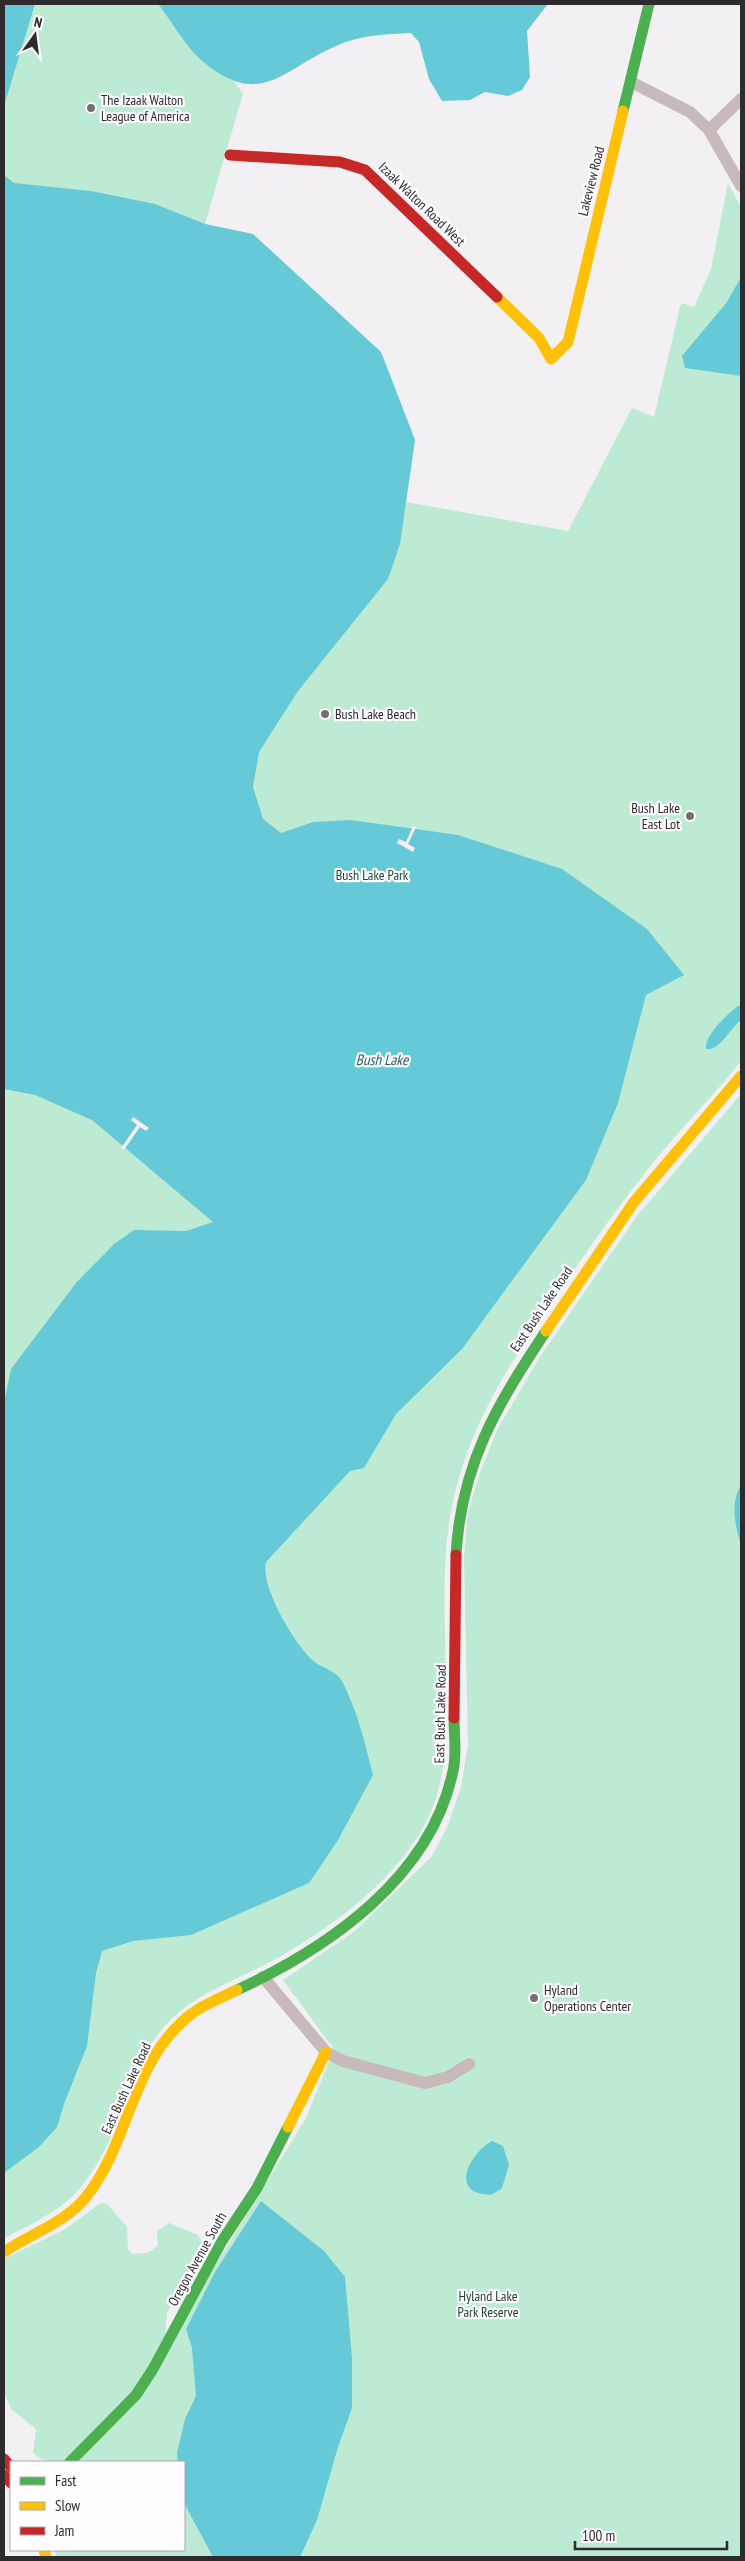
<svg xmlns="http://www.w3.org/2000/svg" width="745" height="2561" font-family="'PT Sans Narrow',sans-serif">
<rect width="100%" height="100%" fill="#f3f0f4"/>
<!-- green -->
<g fill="#bdead2">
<path d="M4,4H158L199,58L235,82L243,94L205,224L253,234L381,352L415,440L406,502L568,531L632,408L654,417L681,303L694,307L711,269L728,183L741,207V1061C709,1101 672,1137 641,1178C608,1220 578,1264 548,1308C505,1370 467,1432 452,1506C440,1566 446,1630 446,1690C447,1741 447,1789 420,1833C390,1882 337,1923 288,1952C234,1985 178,1993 146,2053C125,2101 104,2175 61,2206C43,2219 24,2228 4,2238Z"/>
<path d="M741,1094V2557H56L55,2550H184V2462H79L215,2266L306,2118L334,2049L283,1980L355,1931L432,1856L448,1825L461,1787L468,1745L464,1557L468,1512L481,1470L497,1430L539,1358L637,1216Z"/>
<path d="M101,2203L107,2204L127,2227L128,2249L132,2254L147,2253L158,2246L157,2231L169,2223L198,2235L205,2247L167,2313L165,2336L133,2389L64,2462H46L33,2453L36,2429L11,2409L4,2392V2259L65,2229Z"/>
</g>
<!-- water -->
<g fill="#66c9d7">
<path d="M4,4H35L4,106Z"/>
<path d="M158,4H548L527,31L530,77L522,90L508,96L485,92L470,100L442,101L429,79L419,42L411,33C386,34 360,35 336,46C281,70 260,111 200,59C185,46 171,20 158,4Z"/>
<path d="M4,175L14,183L91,191L155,204L205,224L253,234L381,352L415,440L400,544L388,579L298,691L259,752L253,787L263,819L281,833L313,822L351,820L458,835L562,869L647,929L684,975L646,995L618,1103L586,1180L462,1349L396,1414L364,1468L350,1471L266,1562C260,1586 293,1641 311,1659C319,1667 337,1671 342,1681C357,1710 365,1743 373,1775L338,1840L309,1883L191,1935L133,1941L102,1951L96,1973L87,2046L64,2104L57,2127L39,2147L4,2173V1403L11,1369L76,1283L114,1244L134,1230L186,1231L213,1222L92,1120L35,1095L4,1089Z"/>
<path d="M741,277V376L685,368L682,356L727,302Z"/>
<path d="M738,1006H741V1020C730,1028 720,1051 706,1049C704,1036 727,1014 738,1006Z"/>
<path d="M741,1484V1546C735,1523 730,1506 741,1484Z"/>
<path d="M492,2141L503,2146L509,2165L502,2188L491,2195C485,2194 477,2194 472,2190C455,2177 479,2147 492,2141Z"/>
<path d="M261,2201L324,2251L345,2277L352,2358V2408L338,2447L317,2520L300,2557H213L184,2503V2462H178L177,2453L185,2419L196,2396L192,2348L186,2329L215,2272Z"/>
</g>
<!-- pier -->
<g fill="#f3f0f4">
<path d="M413,826L416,827L408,844L415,848L413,852L397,843L399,839L406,842Z"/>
<path d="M133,1117L149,1128L146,1131L140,1127L124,1150L121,1148L137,1125L131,1120Z"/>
</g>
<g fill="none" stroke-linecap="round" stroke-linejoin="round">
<!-- street -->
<g stroke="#c8babb" stroke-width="12">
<path d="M631,82L690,112L709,130L741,186"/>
<path d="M709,130L741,99"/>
<path d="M263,1977L326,2052L343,2061L425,2083L448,2077L469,2064"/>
</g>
<!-- fast -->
<g stroke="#4caf50" stroke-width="11">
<path d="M623,111L649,4"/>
<path d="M456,1555C461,1464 497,1405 546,1331"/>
<path d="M237,1990C330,1947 431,1877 453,1771C457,1755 454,1735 454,1718"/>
<path d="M70,2462L136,2395L153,2369L222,2241L257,2188L288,2127"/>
</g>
<!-- slow -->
<g stroke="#ffc107" stroke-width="11">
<path d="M497,297L539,338L551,359L568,342L623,111"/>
<path d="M546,1331L634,1202L741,1076"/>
<path d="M288,2127L326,2052"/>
<path d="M4,2252C30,2234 65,2223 86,2197C128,2145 131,2068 182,2022C197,2007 218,1999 237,1990"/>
<path d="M44,2550L46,2557"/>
</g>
<!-- jam -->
<g stroke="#c62828" stroke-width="11">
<path d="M230,155L340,162L365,170L497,297"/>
<path d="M454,1718L456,1555"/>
<path d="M4,2459L11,2467"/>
<path d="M4,2475L11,2483"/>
</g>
</g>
<!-- markers -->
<g fill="#727073" stroke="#fffdff" stroke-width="2">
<circle cx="91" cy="108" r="5"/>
<circle cx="325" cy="714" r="5"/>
<circle cx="690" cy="816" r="5"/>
<circle cx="534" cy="1998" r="5"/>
</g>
<g text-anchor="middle" stroke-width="4.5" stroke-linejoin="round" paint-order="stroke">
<!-- poi labels -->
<g font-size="14" fill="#2d2b2e" stroke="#fffdff" text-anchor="start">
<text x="101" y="105">The Izaak Walton<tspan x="101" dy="16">League of America</tspan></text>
<text x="335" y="719">Bush Lake Beach</text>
<text x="680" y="813" text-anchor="end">Bush Lake<tspan x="680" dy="16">East Lot</tspan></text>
<text x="544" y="1995">Hyland<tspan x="544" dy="16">Operations Center</tspan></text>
</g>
<!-- street labels -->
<g font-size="14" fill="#2d2b2e" stroke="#fffdff">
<text transform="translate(591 181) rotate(-76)" y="5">Lakeview Road</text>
<text transform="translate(422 204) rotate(44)" y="5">Izaak Walton Road West</text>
<text transform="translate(541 1309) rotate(-56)" y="5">East Bush Lake Road</text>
<text transform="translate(440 1714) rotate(-89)" y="5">East Bush Lake Road</text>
<text transform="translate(126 2088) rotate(-65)" y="5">East Bush Lake Road</text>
<text transform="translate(197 2259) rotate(-61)" y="5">Oregon Avenue South</text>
</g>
<!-- park labels -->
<g font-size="14" fill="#1d4531" stroke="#fffdff">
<text x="372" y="880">Bush Lake Park</text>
<text x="488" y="2301">Hyland Lake<tspan x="488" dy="16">Park Reserve</tspan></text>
</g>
<!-- water labels -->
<g font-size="15" font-style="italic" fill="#295f67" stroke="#fffdff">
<text x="382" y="1065">Bush Lake</text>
</g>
</g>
<!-- border -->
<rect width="745" height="2561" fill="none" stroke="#2d2b2e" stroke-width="10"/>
<!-- legend -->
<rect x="10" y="2461" width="175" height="90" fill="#fffdff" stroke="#aba9ab"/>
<rect x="20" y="2477" width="25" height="8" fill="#4caf50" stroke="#aba9ab"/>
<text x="55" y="2486" font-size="15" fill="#2d2b2e">Fast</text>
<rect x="20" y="2502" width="25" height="8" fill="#ffc107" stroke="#aba9ab"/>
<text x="55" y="2511" font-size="15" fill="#2d2b2e">Slow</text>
<rect x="20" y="2527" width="25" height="8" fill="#c62828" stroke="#aba9ab"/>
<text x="55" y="2536" font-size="15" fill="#2d2b2e">Jam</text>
<!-- north arrow -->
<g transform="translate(35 35) rotate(14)" stroke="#fffdff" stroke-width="4" paint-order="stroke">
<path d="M0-4L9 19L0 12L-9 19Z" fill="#2d2b2e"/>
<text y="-8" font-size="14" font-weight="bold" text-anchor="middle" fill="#2d2b2e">N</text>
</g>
<!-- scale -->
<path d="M575 2541v8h152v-8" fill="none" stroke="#2d2b2e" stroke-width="2.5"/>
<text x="582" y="2541" font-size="15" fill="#2d2b2e" stroke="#fffdff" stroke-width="4" paint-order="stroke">100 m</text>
</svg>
